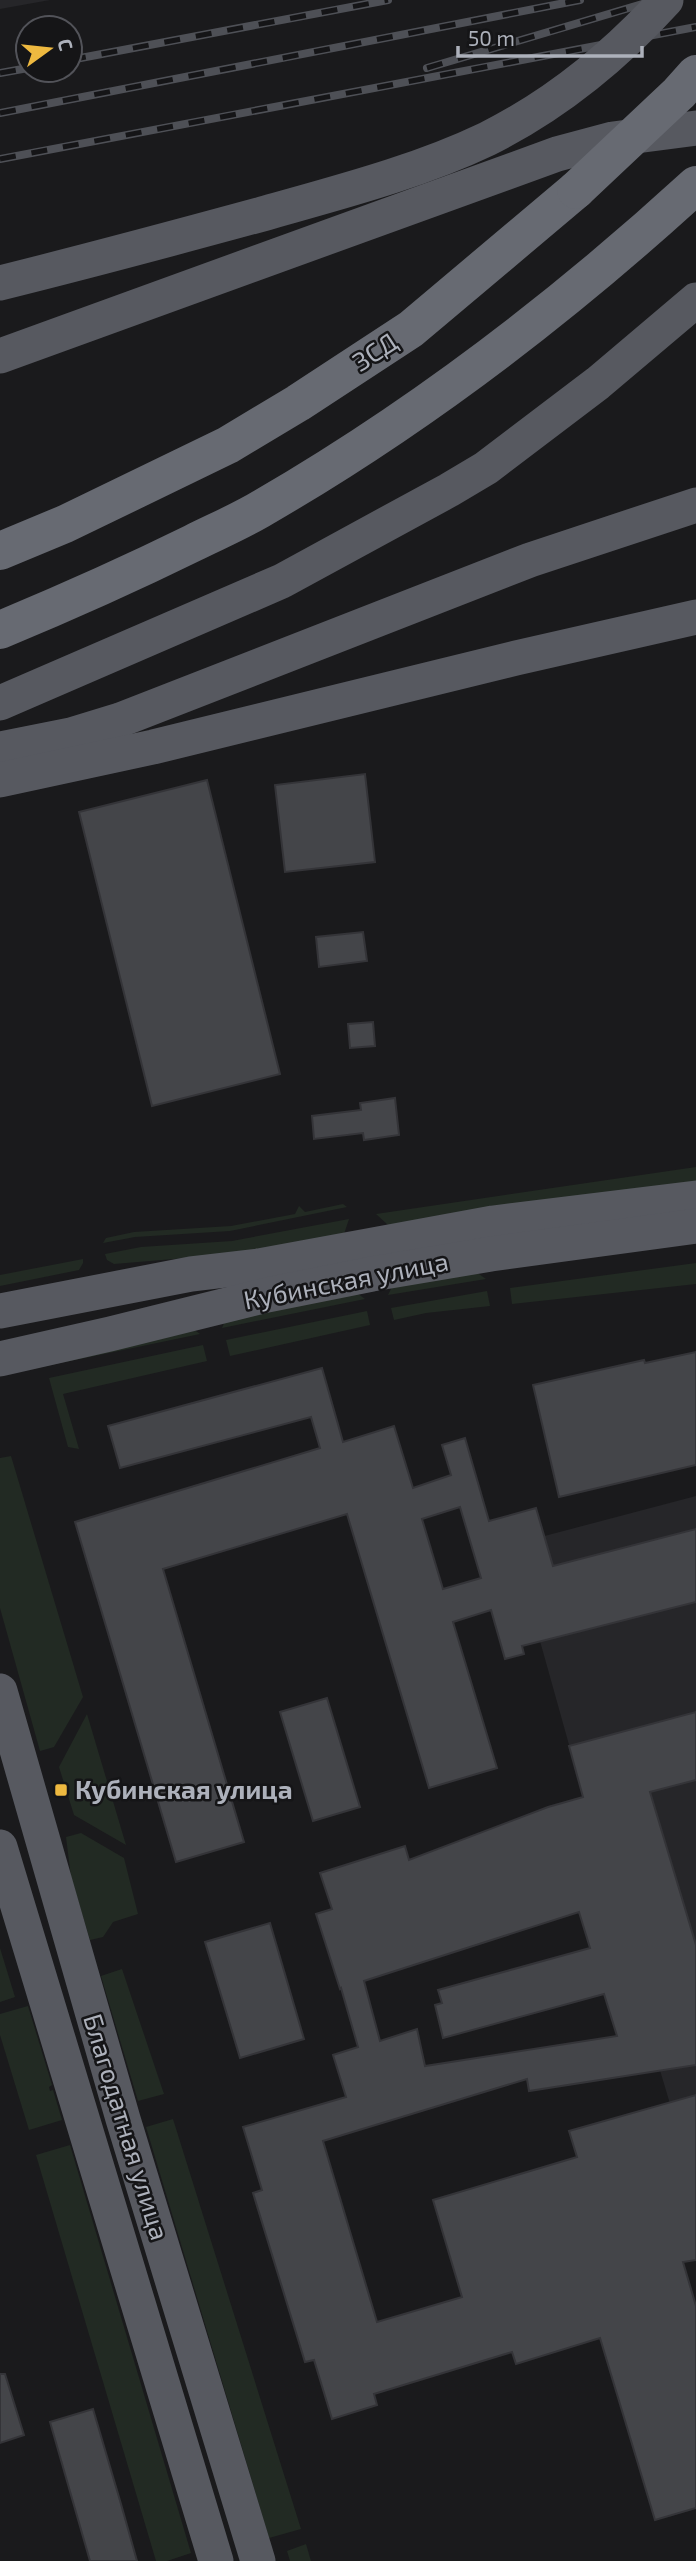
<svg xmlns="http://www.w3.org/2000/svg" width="696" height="2561" font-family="'Exo 2',sans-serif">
<rect width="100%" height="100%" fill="#1a1a1c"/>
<!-- built -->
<g fill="#262629">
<path d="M0,0H50L0,9Z"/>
<path d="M696,1496V2191L589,1832L587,1809L540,1641L523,1574L518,1543Z"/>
</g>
<!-- green -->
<g fill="#222a23">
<path d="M696,1167V1181L388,1225L376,1214Z"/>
<path d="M343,1204L347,1207L230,1231L135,1237L103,1243L106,1238L134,1232L231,1226L295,1214L299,1206L305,1212Z"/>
<path d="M349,1219L344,1234L234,1254L114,1264L107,1260L105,1254L141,1247L232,1241Z"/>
<path d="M83,1259V1263L79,1270L0,1286V1275Z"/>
<path d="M696,1263V1284L512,1304L510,1288Z"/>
<path d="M476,1272L486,1279L388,1295L392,1287Z"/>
<path d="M487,1291L490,1306L426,1313L394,1320L391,1308Z"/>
<path d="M357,1293L365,1299L222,1328L225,1321Z"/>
<path d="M367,1311L370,1325L230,1356L226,1340Z"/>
<path d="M193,1329L200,1334L8,1374Z"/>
<path d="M203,1345L207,1361L63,1394L79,1449L68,1447L49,1378Z"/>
<path d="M11,1456L83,1697L54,1747L40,1751L0,1608V1458Z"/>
<path d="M87,1714L126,1845L74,1815L59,1767Z"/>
<path d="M81,1833L124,1858L138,1914L113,1922L103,1937L90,1940L71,1877L66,1837Z"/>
<path d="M0,1948L15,1997L0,2002Z"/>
<path d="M122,1969L164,2094L138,2101L101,1976Z"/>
<path d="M28,2006L52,2085L49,2087L50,2091L53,2090L62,2120L29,2130L0,2035V2014Z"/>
<path d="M173,2119L301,2529L269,2538L146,2127Z"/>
<path d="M70,2145L191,2553L167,2561H156L36,2155Z"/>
<path d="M306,2544L311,2561H290L287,2551Z"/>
</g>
<!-- building -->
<g fill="#444549" stroke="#343438" stroke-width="2" fill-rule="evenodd">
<path d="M365,774L375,862L285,872L275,785Z"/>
<path d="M207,780L280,1074L152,1106L79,812Z"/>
<path d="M363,932L367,961L319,967L316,937Z"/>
<path d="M373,1022L375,1046L350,1048L348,1024Z"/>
<path d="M395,1098L399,1135L364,1140L363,1133L314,1139L312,1116L361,1110L360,1103Z"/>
<path d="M696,1352V1465L559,1497L533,1385L644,1360L645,1363Z"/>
<path d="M322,1368L343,1442L394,1426L413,1488L451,1475L442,1445L465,1438L489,1521L536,1508L553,1566L696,1529V1602L522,1646L524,1654L505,1659L491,1610L453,1622L497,1768L429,1788L347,1514L163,1569L244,1842L176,1862L75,1522L320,1448L311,1417L120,1468L108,1426ZM460,1507L481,1578L443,1589L422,1519Z"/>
<path d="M327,1698L360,1807L313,1821L280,1712Z"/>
<path d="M696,1712V1780L650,1792L696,1945V2065L529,2091L527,2079L323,2141L377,2322L462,2297L433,2200L577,2157L569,2131L696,2095V2260L683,2262L696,2306V2508L655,2520L600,2338L516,2364L512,2352L374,2394L377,2405L332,2419L314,2360L305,2362L253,2193L262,2190L243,2127L346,2097L333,2055L358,2047L341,1988L340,1989L316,1914L332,1909L320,1873L405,1846L409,1860L548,1807L583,1797L569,1746ZM579,1912L590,1948L438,1990L442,2003L435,2005L443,2038L604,1994L617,2036L425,2066L417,2029L380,2041L364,1981Z"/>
<path d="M270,1923L304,2039L240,2058L205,1942Z"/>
<path d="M0,2374H5L24,2435L0,2443Z"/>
<path d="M93,2409L121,2504L137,2561H90L50,2422Z"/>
</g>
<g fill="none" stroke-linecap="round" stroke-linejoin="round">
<!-- major -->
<g stroke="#575960" stroke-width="35">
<path d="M0,356L557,154L613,139L696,128"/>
<path d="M0,703L282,581L449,490L486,468L598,383L696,300"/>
<path d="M0,749L71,735L120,720L530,560L696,505"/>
<path d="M0,780L153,747L516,658L696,617"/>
<path d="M0,1311L191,1274L259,1266L493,1223L696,1198"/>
<path d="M0,1359L110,1334L267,1295L372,1274L491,1254L696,1226"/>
<path d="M0,1691L123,2119L258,2561"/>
<path d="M0,1847L216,2561"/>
</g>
<!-- highway -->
<g stroke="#676a72" stroke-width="38">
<path d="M0,551L65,524L228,445L298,403L411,329L576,190"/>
<path d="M0,630C65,603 130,574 193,543C217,531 241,521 264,507C419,417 564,306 696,185"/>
</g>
<defs>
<g id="rail">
<path d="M70,60L388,0"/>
<path d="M427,68L656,0"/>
<path d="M0,73L28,68"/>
<path d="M0,113L580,0"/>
<path d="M0,159L696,27"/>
</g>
</defs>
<!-- rail casing -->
<use href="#rail" stroke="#4e5056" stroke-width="8"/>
<!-- rail -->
<use href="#rail" stroke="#151517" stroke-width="5" stroke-dasharray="16" stroke-linecap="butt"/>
<!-- major-bridge -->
<path stroke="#575960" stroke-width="35" d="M0,283C89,261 178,237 266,213C340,192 418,172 487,139C555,105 615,56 666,0"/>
<!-- highway-bridge -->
<path stroke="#676a72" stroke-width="38" d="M576,190L679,93L696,74"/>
</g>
<!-- markers -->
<rect fill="#eeb940" stroke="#151517" stroke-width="2.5" x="54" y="1783" width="14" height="14" rx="3.5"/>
<g text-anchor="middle" stroke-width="5" stroke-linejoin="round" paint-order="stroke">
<!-- street labels -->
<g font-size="26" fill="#adb1bb" stroke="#151517">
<text transform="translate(375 352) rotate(-33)" y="9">ЗСД</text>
<text transform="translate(346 1281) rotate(-11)" y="9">Кубинская улица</text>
<text transform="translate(126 2127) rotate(73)" y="9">Благодатная улица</text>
</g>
<!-- poi labels -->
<g font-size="26" font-weight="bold" fill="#adb1bb" stroke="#151517" text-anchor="start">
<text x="75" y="1799">Кубинская улица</text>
</g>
</g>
<!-- north arrow -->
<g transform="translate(49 49) rotate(75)"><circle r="33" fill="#151517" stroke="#525359" stroke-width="2"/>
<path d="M0-5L12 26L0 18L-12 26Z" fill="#eeb940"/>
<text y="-10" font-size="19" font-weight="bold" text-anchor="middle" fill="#adb1bb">С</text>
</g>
<!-- scale -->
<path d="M458 46v10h184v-10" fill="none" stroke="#adb1bb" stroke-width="3.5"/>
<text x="468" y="46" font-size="21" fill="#adb1bb" stroke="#151517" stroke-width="5" paint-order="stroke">50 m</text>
</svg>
